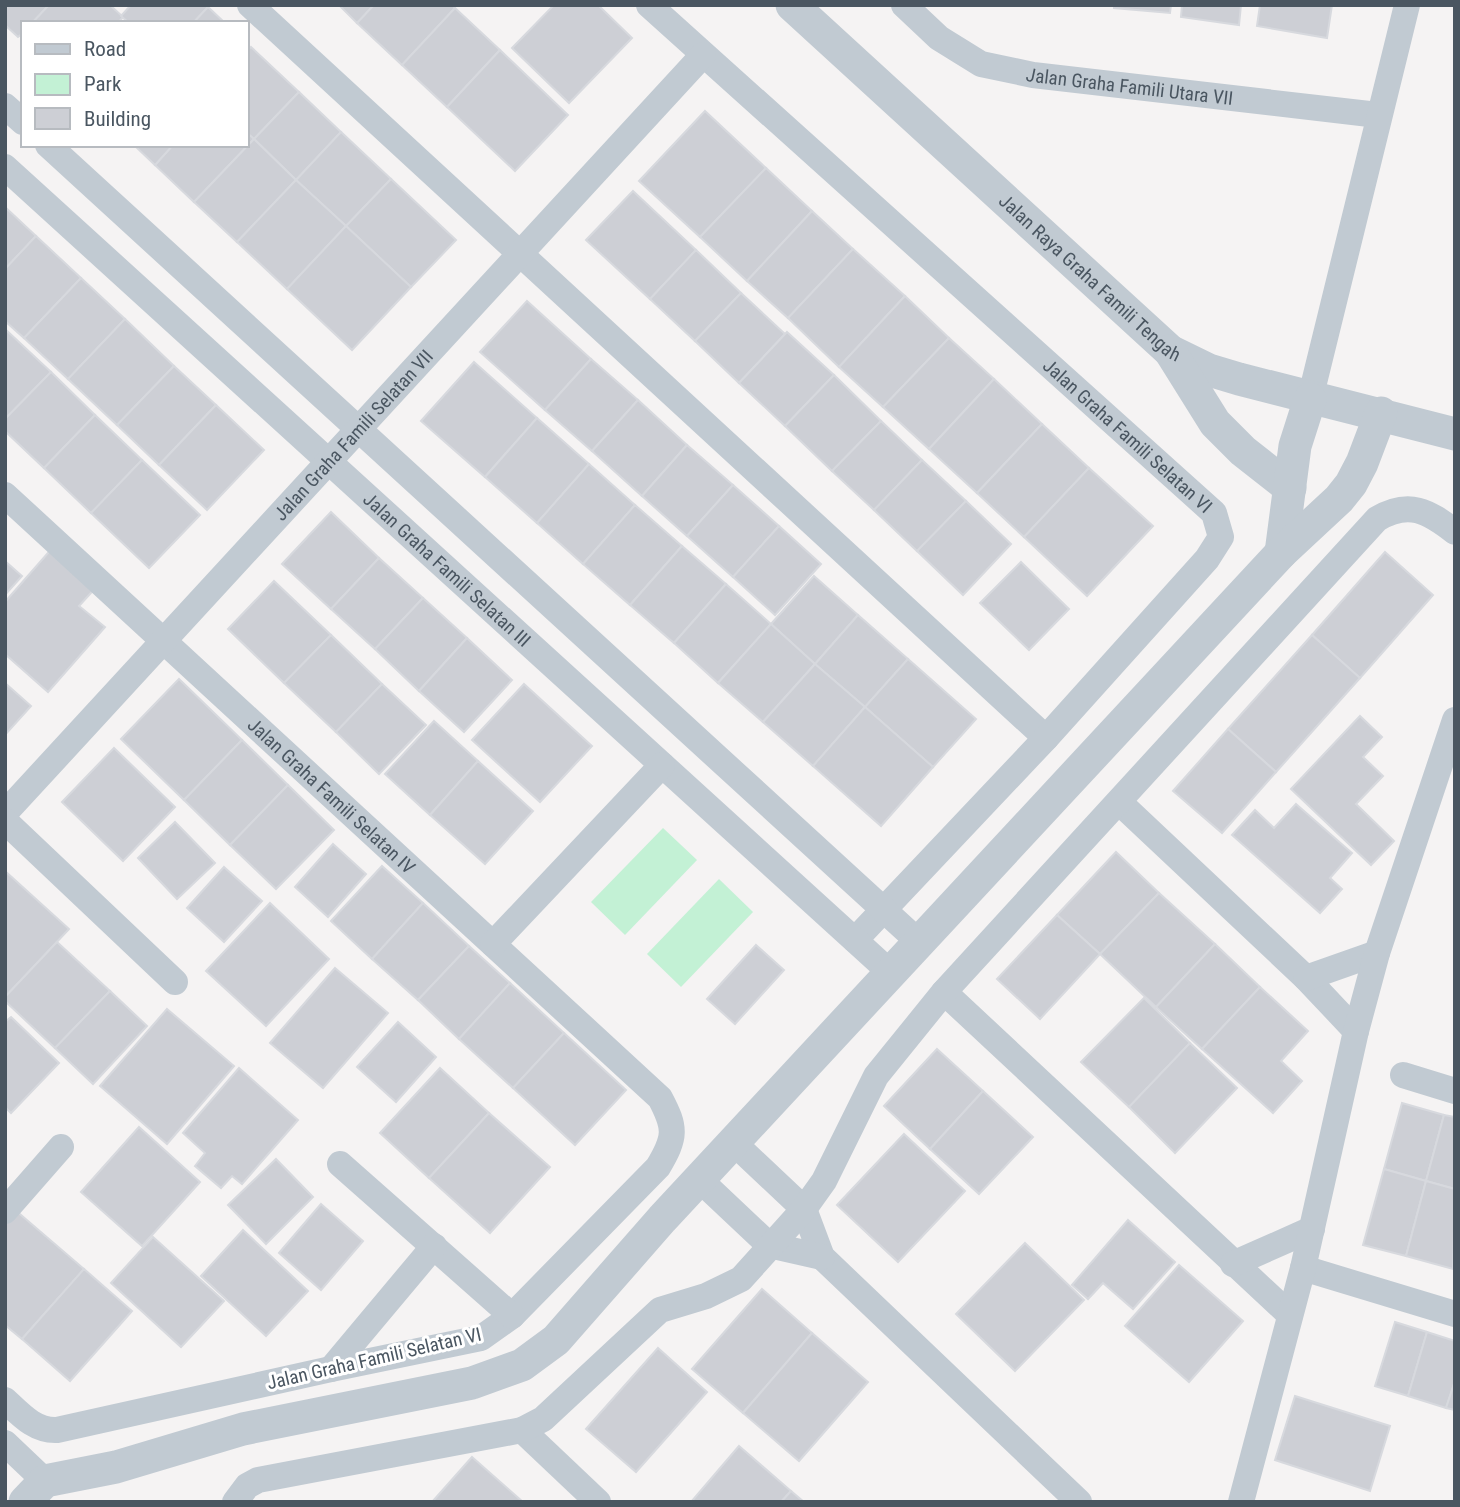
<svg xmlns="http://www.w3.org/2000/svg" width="1460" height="1507" font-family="'Roboto Condensed',sans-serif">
<rect width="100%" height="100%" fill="#f5f3f3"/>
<!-- green -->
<g fill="#c3f1d5">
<path d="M663,828L697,860L625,935L591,902Z"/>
<path d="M719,879L753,912L681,987L647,954Z"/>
</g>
<!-- building -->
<g fill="#cdcfd5" stroke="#d7d9de" stroke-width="2">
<path d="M5,5H49L32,23H23V33L18,37L5,25Z"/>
<path d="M49,5H110L123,17L118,23H32Z"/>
<path d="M131,5H206L208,7L193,23H129L121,16Z"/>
<path d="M339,5H374L357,23Z"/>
<path d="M374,5H452L455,8L402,65L357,23Z"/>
<path d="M554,5H598L632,38L569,103L512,48Z"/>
<path d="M1114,5H1171L1170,13L1114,8Z"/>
<path d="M1182,5H1241L1239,25L1181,17Z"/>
<path d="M1260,5H1332L1327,38L1257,26Z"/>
<path d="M208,7L225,23H193Z"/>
<path d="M455,8L500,50L447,107L402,65Z"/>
<path d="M251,47L299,92L254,139L247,133V51Z"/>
<path d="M500,50L568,115L515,171L447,107Z"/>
<path d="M299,92L341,132L296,180L254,139Z"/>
<path d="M705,111L766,168L700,237L639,181Z"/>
<path d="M341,132L391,179L346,226L296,180Z"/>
<path d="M247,133L254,139L194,202L155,165L173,145H247Z"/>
<path d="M254,139L296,180L237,242L194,202Z"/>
<path d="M134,145H173L155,165Z"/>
<path d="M766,168L812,211L747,281L700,237Z"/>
<path d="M391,179L456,240L411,287L346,226Z"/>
<path d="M296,180L346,226L287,289L237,242Z"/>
<path d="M633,191L696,250L650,299L586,240Z"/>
<path d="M5,207L36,236L5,269Z"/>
<path d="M812,211L853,249L788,318L747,281Z"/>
<path d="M346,226L411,287L352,350L287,289Z"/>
<path d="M36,236L81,278L24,338L5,321V269Z"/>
<path d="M853,249L905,296L839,367L788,318Z"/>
<path d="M696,250L741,293L695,341L650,299Z"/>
<path d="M81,278L125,319L68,379L24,338Z"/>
<path d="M741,293L785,334L739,383L695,341Z"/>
<path d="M905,296L949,338L883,407L839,367Z"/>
<path d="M527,301L591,359L545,410L480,352Z"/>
<path d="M125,319L174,366L117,425L68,379Z"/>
<path d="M5,329L51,372L5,419Z"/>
<path d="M787,332L834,375L785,426L739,383Z"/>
<path d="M949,338L994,379L929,449L883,407Z"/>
<path d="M591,359L638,400L592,451L545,410Z"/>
<path d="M474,362L537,418L485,477L421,421Z"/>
<path d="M174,366L216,405L159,465L117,425Z"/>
<path d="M51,372L95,415L44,468L5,431V419Z"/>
<path d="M834,375L881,421L832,471L785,426Z"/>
<path d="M994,379L1042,424L977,493L929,449Z"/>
<path d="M638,400L687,445L642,496L592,451Z"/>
<path d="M216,405L264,450L207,510L159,465Z"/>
<path d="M95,415L142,460L91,513L44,468Z"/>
<path d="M537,418L589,464L537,523L485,477Z"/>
<path d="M881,421L922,460L874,510L832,471Z"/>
<path d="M1042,424L1089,468L1024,537L977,493Z"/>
<path d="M687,445L733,485L687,536L642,496Z"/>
<path d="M142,460L200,515L149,568L91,513Z"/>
<path d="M922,460L966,501L917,551L874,510Z"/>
<path d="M589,464L635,505L583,564L537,523Z"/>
<path d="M1089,468L1153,526L1087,596L1024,537Z"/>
<path d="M733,485L779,526L733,577L687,536Z"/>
<path d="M966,501L1011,544L963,595L917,551Z"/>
<path d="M635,505L682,546L630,605L583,564Z"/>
<path d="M331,512L379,558L331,609L282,564Z"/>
<path d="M779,526L821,564L775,615L733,577Z"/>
<path d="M55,545L99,584L79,606L105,627L48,692L5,654V602Z"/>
<path d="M682,546L726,584L674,643L630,605Z"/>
<path d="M1385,552L1433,595L1360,678L1312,635Z"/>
<path d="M379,558L423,598L375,649L331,609Z"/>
<path d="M5,561L22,576L5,595Z"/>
<path d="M1021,562L1069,609L1029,650L980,603Z"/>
<path d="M814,576L858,615L815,664L771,624Z"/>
<path d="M274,581L331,635L284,683L228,629Z"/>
<path d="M726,584L771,624L718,683L674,643Z"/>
<path d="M423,598L467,638L419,691L375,649Z"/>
<path d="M858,615L908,659L865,707L815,664Z"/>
<path d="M771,624L815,664L763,722L718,683Z"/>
<path d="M331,635L382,684L336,732L284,683Z"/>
<path d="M1312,635L1360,678L1276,772L1228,729Z"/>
<path d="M467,638L512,680L464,732L419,691Z"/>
<path d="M908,659L976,719L933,767L865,707Z"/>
<path d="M815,664L865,707L813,766L763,722Z"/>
<path d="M179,679L242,740L184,800L121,739Z"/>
<path d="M5,683L31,706L5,735Z"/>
<path d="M382,684L426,725L379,774L336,732Z"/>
<path d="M524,684L592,746L540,802L472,740Z"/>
<path d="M865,707L933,767L881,826L813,766Z"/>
<path d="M1360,716L1382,737L1363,757L1383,776L1356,804L1394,841L1371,865L1291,789Z"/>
<path d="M434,721L478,761L430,815L385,774Z"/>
<path d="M1228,729L1276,772L1222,833L1173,791Z"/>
<path d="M242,740L288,785L230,845L184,800Z"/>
<path d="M114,748L175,807L123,861L62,802Z"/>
<path d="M478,761L533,811L485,864L430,815Z"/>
<path d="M288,785L334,830L276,889L230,845Z"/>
<path d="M1296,804L1352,853L1330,878L1342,889L1320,913L1232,835L1255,810L1274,828Z"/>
<path d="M175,822L215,863L177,899L138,858Z"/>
<path d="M333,844L366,874L328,917L295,887Z"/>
<path d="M1116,852L1159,893L1100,954L1057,915Z"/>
<path d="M382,866L423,903L372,959L331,921Z"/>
<path d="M224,867L262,901L224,942L187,908Z"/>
<path d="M5,871L69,929L5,997Z"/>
<path d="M1159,893L1215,944L1156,1007L1100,954Z"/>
<path d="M270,903L329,959L266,1026L206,971Z"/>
<path d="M423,903L469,946L418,1000L372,959Z"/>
<path d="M1057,915L1100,954L1040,1019L997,979Z"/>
<path d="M57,942L110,991L55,1048L5,1001V997Z"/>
<path d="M1215,944L1260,987L1202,1049L1156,1007Z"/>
<path d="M756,945L784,970L735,1024L707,999Z"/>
<path d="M469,946L510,983L459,1039L418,1000Z"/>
<path d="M335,968L388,1013L323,1088L270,1043Z"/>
<path d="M510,983L564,1033L513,1088L459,1039Z"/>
<path d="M1260,987L1308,1031L1281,1061L1302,1081L1273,1113L1202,1049Z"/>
<path d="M110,991L147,1026L93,1084L55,1048Z"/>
<path d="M1144,998L1190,1043L1129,1107L1081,1062Z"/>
<path d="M167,1009L234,1066L167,1144L100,1086Z"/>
<path d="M11,1017L59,1063L11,1113L5,1107V1022Z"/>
<path d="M398,1022L436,1057L396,1102L357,1067Z"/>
<path d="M564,1033L626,1090L575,1145L513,1088Z"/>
<path d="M1190,1043L1237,1088L1175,1153L1129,1107Z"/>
<path d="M937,1049L983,1091L930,1149L884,1106Z"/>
<path d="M239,1068L298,1120L242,1184L232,1176L221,1188L195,1166L205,1153L183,1133Z"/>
<path d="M440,1068L489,1113L429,1178L380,1133Z"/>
<path d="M983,1091L1033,1137L979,1194L930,1149Z"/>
<path d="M1402,1103L1444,1115L1426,1181L1384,1169Z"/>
<path d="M489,1113L550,1167L490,1233L429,1178Z"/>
<path d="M1444,1115L1455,1117V1189L1426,1181Z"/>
<path d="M139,1127L200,1182L142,1246L81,1192Z"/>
<path d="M904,1134L965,1191L898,1262L837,1205Z"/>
<path d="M276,1159L313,1197L266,1244L228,1205Z"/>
<path d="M1384,1169L1426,1181L1406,1256L1363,1245Z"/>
<path d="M1426,1181L1455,1189L1453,1269L1406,1256Z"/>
<path d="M321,1204L363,1241L321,1290L279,1253Z"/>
<path d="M14,1209L84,1269L22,1339L5,1325V1219Z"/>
<path d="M1128,1220L1175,1262L1133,1309L1103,1283L1088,1299L1072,1285Z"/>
<path d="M243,1230L308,1291L266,1336L201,1276Z"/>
<path d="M153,1237L224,1301L181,1347L111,1283Z"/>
<path d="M1025,1243L1084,1300L1015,1371L956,1314Z"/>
<path d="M1179,1265L1243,1321L1189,1382L1125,1326Z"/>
<path d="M84,1269L132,1311L70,1381L22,1339Z"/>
<path d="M762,1289L812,1333L743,1413L692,1369Z"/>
<path d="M1395,1322L1427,1332L1408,1396L1375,1386Z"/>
<path d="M1427,1332L1455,1341V1381L1446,1408L1408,1396Z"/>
<path d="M812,1333L868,1382L799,1461L743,1413Z"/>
<path d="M658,1348L707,1392L636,1472L586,1429Z"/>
<path d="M1455,1381V1410L1446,1408Z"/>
<path d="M1295,1396L1390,1426L1370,1491L1275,1460Z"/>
<path d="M739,1446L791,1491L781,1502H691Z"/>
<path d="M472,1457L523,1502H432Z"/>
<path d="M791,1491L804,1502H781Z"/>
</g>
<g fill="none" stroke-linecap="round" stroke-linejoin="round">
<!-- minor -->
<g stroke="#c1cad2" stroke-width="26">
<path d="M250,5L1046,738"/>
<path id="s1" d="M649,5L1214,513L1221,537L1207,559L1046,738L855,940"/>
<path id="s2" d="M904,5L939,38L981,64L1033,75L1378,115"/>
<path d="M5,106L23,122"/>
<path d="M48,145L920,943"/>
<path id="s3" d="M5,167L892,974"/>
<path d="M1310,399L1407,5"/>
<path id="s4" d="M5,495L660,1098C676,1128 676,1137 658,1167L512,1316L481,1338L331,1369L57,1430C35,1431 21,1415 5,1400"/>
<path d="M1119,802L1306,978L1356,1031"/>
<path id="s5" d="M5,813L703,55"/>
<path d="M5,821L175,982"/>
<path d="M493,944L662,765"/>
<path d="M1306,978L1377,953"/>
<path d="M944,992L1290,1315"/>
<path d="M1403,1075L1455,1091"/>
<path d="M734,1143L804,1209L822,1257L1079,1502"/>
<path d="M340,1164L512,1316"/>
<path d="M700,1180L769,1245L822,1257"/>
<path d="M5,1211L61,1147"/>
<path d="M1233,1264L1312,1229"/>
<path d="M1303,1268L1455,1314"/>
<path d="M331,1369L434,1246"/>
<path d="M522,1430L598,1502"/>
<path d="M5,1443L45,1481"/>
<path d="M235,1502L247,1486L258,1480L522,1430L543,1419L660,1310L706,1296L741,1279L804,1209L824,1181L876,1076L944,992L1377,519C1409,500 1428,511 1455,532"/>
<path d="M1241,1502L1303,1268L1356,1031L1377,953L1455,720"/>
</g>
<!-- tertiary -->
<g stroke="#c1cad2" stroke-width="33">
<path id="s6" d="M792,5L1170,351L1209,370L1239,379L1455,434"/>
<path d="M1170,351L1215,423L1243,451L1290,488"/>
<path d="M1281,553L1295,446L1310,399"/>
<path d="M25,1502L45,1481L116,1467L243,1429L472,1383L522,1365L556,1340L662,1219L1281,553L1339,499L1351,484L1362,463L1381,413"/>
</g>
</g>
<g text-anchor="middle" stroke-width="6" stroke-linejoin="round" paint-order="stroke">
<!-- street labels -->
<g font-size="19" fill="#4a5661" stroke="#fff">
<text dy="7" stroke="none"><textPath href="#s2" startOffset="248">Jalan Graha Famili Utara VII</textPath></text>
<text dy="7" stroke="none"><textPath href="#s6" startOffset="404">Jalan Raya Graha Famili Tengah</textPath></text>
<text dy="7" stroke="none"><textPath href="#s5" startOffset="514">Jalan Graha Famili Selatan VII</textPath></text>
<text dy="7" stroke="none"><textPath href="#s1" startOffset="644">Jalan Graha Famili Selatan VI</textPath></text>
<text dy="7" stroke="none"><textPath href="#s3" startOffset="598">Jalan Graha Famili Selatan III</textPath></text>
<text dy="7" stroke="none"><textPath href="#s4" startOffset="444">Jalan Graha Famili Selatan IV</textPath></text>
<text transform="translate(374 1358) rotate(-13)" y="7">Jalan Graha Famili Selatan VI</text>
</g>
</g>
<!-- border -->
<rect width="1460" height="1507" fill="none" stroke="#4a5661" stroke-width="14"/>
<!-- legend -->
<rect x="21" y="21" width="228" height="126" fill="#ffffff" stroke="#b7bbc0" stroke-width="2"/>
<rect x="35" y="44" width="35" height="10" fill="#c1cad2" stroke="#b7bbc0" stroke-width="2"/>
<text x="84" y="56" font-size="21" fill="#4a5661">Road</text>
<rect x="35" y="74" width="35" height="21" fill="#c3f1d5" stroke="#b7bbc0" stroke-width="2"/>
<text x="84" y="91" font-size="21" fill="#4a5661">Park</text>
<rect x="35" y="108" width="35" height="21" fill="#cdcfd5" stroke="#b7bbc0" stroke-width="2"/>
<text x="84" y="126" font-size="21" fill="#4a5661">Building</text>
</svg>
